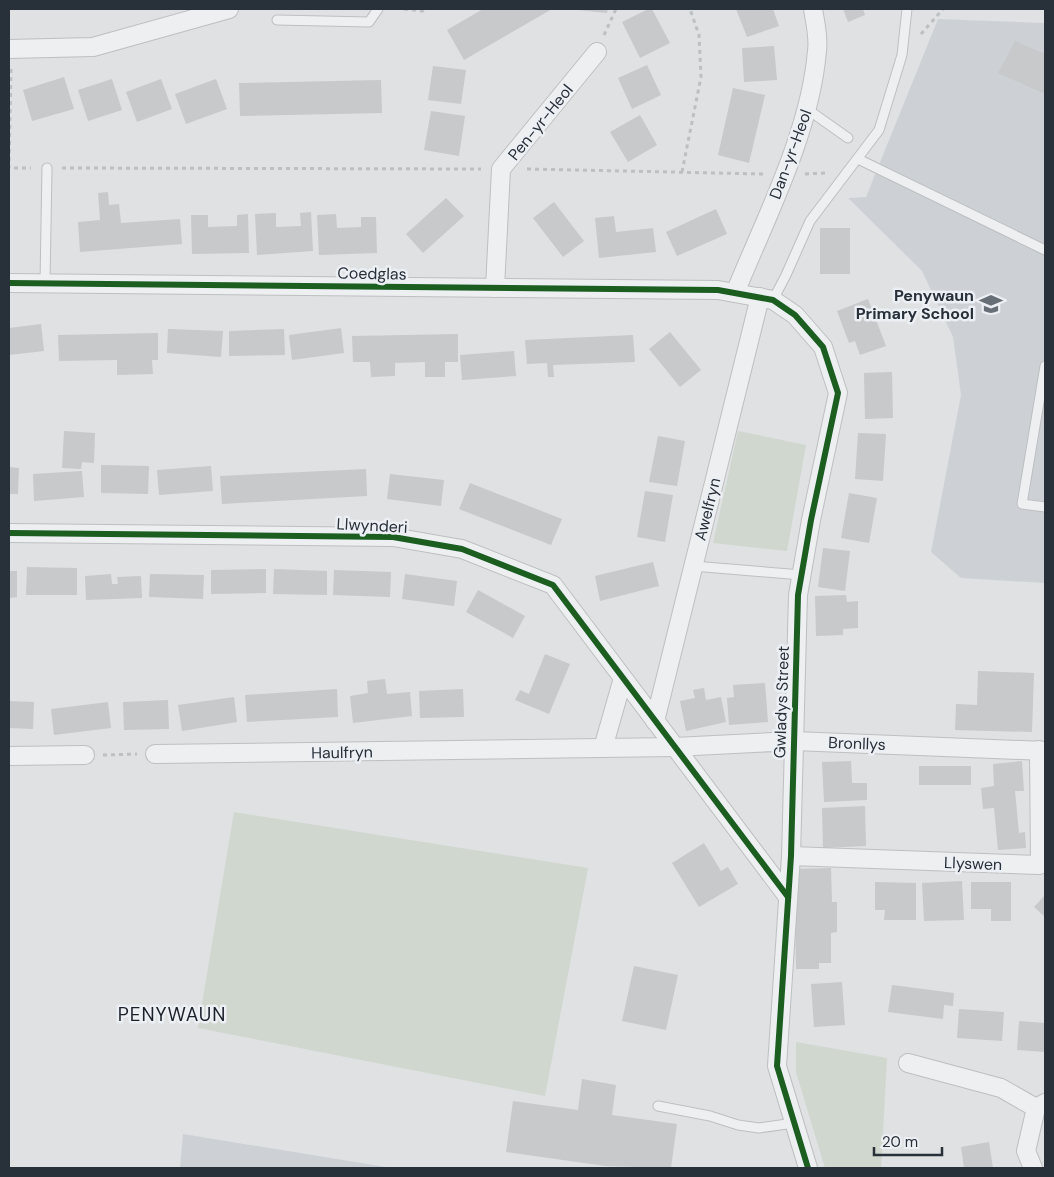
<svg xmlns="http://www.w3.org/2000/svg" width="1054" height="1177" font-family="'DM Sans',sans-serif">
<rect width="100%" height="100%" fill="#dfe1e3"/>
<!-- built -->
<g fill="#cdd1d6">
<path d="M938,19L1045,23V583L961,578L931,552L961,395L953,337L922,271L848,198L866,197Z"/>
<path d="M183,1134L392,1168H180Z"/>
</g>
<!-- green -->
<g fill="#d0d7cf">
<path d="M738,431L806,445L787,551L713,543Z"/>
<path d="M234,812L588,868L545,1096L198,1028Z"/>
<path d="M796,1042L887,1058L881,1168H825L796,1072Z"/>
</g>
<!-- building -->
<g fill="#c7c9cb">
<path d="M483,9H552L464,60L447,30Z"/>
<path d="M568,9H608L607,13Z"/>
<path d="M648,9H652L670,43L640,58L622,22Z"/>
<path d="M736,9H773L779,26L747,37Z"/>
<path d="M843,9H863L865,15L848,22Z"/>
<path d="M1015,41L1045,54V94L998,73Z"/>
<path d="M774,46L777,80L744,82L742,48Z"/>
<path d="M647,65L661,95L632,109L618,78Z"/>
<path d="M433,66L466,70L461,104L428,100Z"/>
<path d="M64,77L74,109L32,121L23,90Z"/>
<path d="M112,79L122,110L88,121L78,90Z"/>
<path d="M161,79L172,109L137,122L126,92Z"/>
<path d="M216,79L227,109L186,124L175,94Z"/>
<path d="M381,80L382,113L240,116L239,83Z"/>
<path d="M733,88L765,95L749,163L718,155Z"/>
<path d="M431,111L465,116L459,156L424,150Z"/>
<path d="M640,115L657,145L628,162L610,132Z"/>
<path d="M108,192L109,205L119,204L121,223L180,219L182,244L80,252L78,222L100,220L98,193Z"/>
<path d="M446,198L464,216L423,253L406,234Z"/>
<path d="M554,202L584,241L563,257L533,218Z"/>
<path d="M716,209L727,234L677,256L666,232Z"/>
<path d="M311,212L313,251L257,255L255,214L276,213V227L301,226L300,213Z"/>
<path d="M248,214L249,253L192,254L191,215H208V227L237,226V215Z"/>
<path d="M336,214L337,228L361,227V217H376L377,253L319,255L317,215Z"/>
<path d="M614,216L616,232L653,228L656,252L599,258L595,218Z"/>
<rect x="820" y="228" width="30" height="46"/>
<path d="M868,299L886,346L860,355L855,341L849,343L837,311Z"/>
<path d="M41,324L44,351L9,355V328Z"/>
<path d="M341,328L344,353L292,360L289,335Z"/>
<path d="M168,329L223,331L221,357L167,353Z"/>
<path d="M284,329L285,355L229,356V331Z"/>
<path d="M670,332L701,370L680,387L649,349Z"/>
<path d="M158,333V360H152L153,374L117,375V360L59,361L58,335Z"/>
<path d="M458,334V362H445V377H425V362L395,363V376L371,377L370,362H353L352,336Z"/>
<path d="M633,335L635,362L553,365L554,377H548L547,363L527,364L525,340Z"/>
<path d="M514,351L516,376L462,380L460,355Z"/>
<path d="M892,372L893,418L865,419L864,373Z"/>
<path d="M64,431L95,433L94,463L82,462L81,469L62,468Z"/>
<path d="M858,433L886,434L883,481L855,479Z"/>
<path d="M658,436L685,441L677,486L649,482Z"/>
<path d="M101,465L149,466L148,494L101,493Z"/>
<path d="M211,466L213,491L159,495L157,470Z"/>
<path d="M9,467L19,468L18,494H9Z"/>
<path d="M366,469L367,496L222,504L220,476Z"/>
<path d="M82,471L84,497L34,501L33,474Z"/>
<path d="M390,474L444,480L441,506L387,499Z"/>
<path d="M470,483L562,519L551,545L459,509Z"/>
<path d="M645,491L673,495L665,542L637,537Z"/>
<path d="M849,493L877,498L869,543L841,538Z"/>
<path d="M823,548L850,551L845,591L818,587Z"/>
<path d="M653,562L659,586L600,601L595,576Z"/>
<path d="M27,567L77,568V595H26Z"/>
<path d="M266,569V593L211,594V570Z"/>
<path d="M274,569L327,571V595L273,594Z"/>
<path d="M334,570L391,572L390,597L333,595Z"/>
<path d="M9,571H17V597L9,598Z"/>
<path d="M111,574L112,584H118L117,577L141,576L142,598L86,600L85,576Z"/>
<path d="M150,574L204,575L203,599L149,597Z"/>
<path d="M405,574L457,581L454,606L402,599Z"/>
<path d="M478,590L525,616L513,638L466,612Z"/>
<path d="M846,595L847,602L858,601V628L843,629V635L816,636L815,596Z"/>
<path d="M545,654L570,664L549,714L515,700L520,690L529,694Z"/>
<path d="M978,671L1034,673L1032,732L955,730L956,704L977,705Z"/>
<path d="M385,679L387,694L410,692L412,716L353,723L350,696L368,693L367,681Z"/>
<path d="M765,683L768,722L729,725L727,698L734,697L733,685Z"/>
<path d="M704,688L706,700L721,697L726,722L686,731L680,701L695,698L693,690Z"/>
<path d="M337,689L338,717L247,722L245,695Z"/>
<path d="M463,689L464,717L420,718L419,691Z"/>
<path d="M234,697L237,722L182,731L178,705Z"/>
<path d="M168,700L169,729L124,730L123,702Z"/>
<path d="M9,701L34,702L33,729L9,728Z"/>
<path d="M108,702L111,728L54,735L51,709Z"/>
<path d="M851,761L852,783H867V800L824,802L822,762Z"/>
<path d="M1022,761L1024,791H1015L1019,833L1025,832L1026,848L998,850L994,808L983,809L981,788L994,786L993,764Z"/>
<rect x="919" y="766" width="52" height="19"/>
<path d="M865,806L866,846L823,848L822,808Z"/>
<path d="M704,843L721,871L728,867L738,884L699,907L672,863Z"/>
<path d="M831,868L832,902H837V932L831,933V963H819V969H796L794,869Z"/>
<path d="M962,881L964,920L924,921L922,883Z"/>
<path d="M875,882L916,883V920H884L885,910H875Z"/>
<path d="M971,882H1011V921H991V909H971Z"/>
<path d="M1045,895V917L1034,907Z"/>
<path d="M634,966L678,975L666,1030L622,1021Z"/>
<path d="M842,982L845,1025L814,1027L811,984Z"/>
<path d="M892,985L954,993L953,1006L944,1005L943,1019L888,1012Z"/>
<path d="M959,1009L1004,1012L1002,1041L957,1038Z"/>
<path d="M1019,1021L1045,1023V1052L1017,1050Z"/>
<path d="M582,1079L616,1085L612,1115L677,1124L671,1168L605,1166L506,1152L513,1101L578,1110Z"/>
<path d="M989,1142L993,1168H964L961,1147Z"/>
</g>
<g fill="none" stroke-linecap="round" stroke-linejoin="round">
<defs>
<g id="service">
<path d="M277,20L369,22L378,9"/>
<path d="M807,109L848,138"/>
<path d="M858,159L1045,250"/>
<path d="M45,283L47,168"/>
<path d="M773,300L786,275L810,221L879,130L902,55L907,9"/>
<path d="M1045,366L1022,504L1045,507"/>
<path d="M693,566L802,575"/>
<path d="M658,1106L710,1116L738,1125L759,1128L794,1123"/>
</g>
<g id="minor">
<path d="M9,49L93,47L229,9"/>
<path d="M9,283L718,290L773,300L795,315L823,347L838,393L811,520L798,595L791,856L777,1066L808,1168"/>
<path d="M495,288L501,169L597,52"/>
<path d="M735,293C766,217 810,133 817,51C819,37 815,22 813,9"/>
<path d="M9,533L393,537L462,549L553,585L788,897"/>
<path d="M655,721L760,297"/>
<path d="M603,748L623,678"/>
<path d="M155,754L675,747L794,741L1045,751"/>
<path d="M9,756L85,755"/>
<path d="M791,856L1040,865L1039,750"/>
<path d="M908,1063L1001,1088L1036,1108"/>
<path d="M1033,1168L1026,1151L1036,1108L1045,1103"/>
</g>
</defs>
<!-- service casing -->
<use href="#service" stroke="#bdbfc1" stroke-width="11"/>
<!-- minor casing -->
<use href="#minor" stroke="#bdbfc1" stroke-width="20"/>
<!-- path -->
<g stroke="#bdc0c2" stroke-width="3" stroke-dasharray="4 4" stroke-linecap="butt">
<path d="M404,9L423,11L427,9"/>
<path d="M921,34L943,9"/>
<path d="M604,35L616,9"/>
<path d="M11,69L9,168H31"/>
<path d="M62,168L481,169"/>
<path d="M527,169L764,174"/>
<path d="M682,172L701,77L699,35L690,9"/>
<path d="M805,174L826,173"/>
<path d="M103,755L137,754"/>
</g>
<!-- service -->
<use href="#service" stroke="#eeeff0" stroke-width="9"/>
<!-- minor -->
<use href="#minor" stroke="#eeeff0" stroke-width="18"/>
<defs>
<g id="cycleway">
<path d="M9,283L718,290L773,300L795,315L823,347L838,393L811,520L798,595L791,856L777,1066L808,1168"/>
<path d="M9,533L393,537L462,549L553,585L788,897"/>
</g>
</defs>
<!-- cycleway casing -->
<use href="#cycleway" stroke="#eceff3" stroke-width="9"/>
<!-- cycleway -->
<use href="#cycleway" stroke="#1b5e20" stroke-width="6"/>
</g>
<!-- icons -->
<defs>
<symbol id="school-bare" viewBox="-9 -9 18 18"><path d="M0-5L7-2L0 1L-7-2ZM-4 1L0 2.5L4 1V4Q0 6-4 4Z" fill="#686e75" stroke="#eceff3" stroke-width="2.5" paint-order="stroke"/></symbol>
</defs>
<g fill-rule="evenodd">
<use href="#school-bare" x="975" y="288" width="32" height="32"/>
</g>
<g text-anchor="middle" stroke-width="5" stroke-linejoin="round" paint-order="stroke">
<!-- street labels -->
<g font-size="16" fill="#28303a" stroke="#eceff3">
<text transform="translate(540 122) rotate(-51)" y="6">Pen-yr-Heol</text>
<text transform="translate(790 154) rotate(-70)" y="6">Dan-yr-Heol</text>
<text transform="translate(372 273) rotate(1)" y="6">Coedglas</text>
<text transform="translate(707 509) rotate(-76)" y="6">Awelfryn</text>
<text transform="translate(372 525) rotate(3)" y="6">Llwynderi</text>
<text transform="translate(781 702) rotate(-88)" y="6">Gwladys Street</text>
<text transform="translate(857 743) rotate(2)" y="6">Bronllys</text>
<text transform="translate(342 752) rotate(-1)" y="6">Haulfryn</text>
<text transform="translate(973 863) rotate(2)" y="6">Llyswen</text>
</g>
<!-- poi labels -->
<g font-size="16" font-weight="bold" fill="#28303a" stroke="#eceff3" text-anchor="end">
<text x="974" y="301">Penywaun<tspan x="974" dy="18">Primary School</tspan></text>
</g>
<!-- quarter labels -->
<g font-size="19" letter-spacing="1" fill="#1a212a" stroke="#eceff3">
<text x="172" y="1021">PENYWAUN</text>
</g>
</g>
<!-- border -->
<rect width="1054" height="1177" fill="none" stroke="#28303a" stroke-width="20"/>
<!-- scale -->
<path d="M874 1147v8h68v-8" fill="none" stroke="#28303a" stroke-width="2.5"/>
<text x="882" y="1147" font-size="15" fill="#28303a" stroke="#eceff3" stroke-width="4" paint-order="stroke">20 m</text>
</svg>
